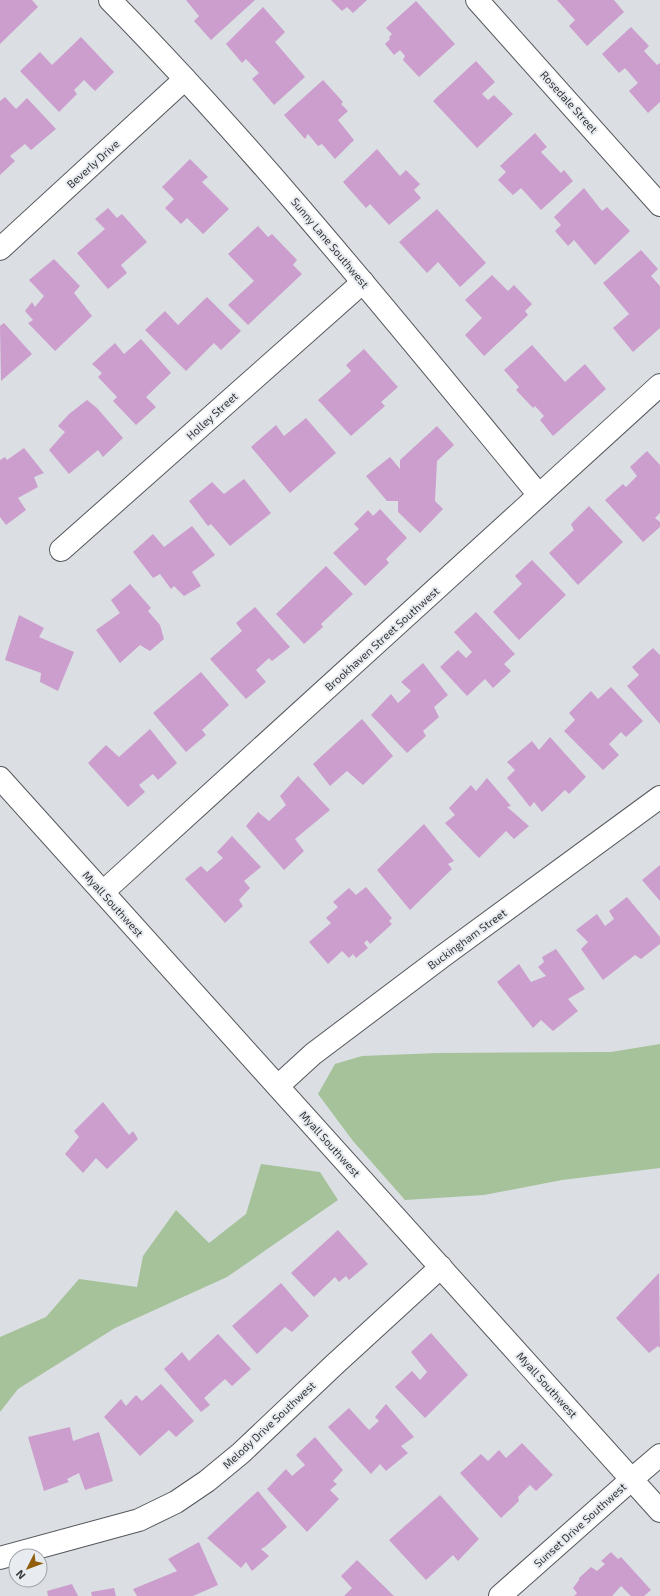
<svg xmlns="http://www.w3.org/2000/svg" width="660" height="1596" font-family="'Exo 2',sans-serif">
<rect width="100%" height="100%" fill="#dbdfe4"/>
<!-- green -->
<g fill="#a5c29a">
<path d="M660,1044V1168L562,1180L484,1195L405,1200L353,1141L318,1094L335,1064L362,1056L438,1053L611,1052Z"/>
<path d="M261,1164L320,1172L338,1200L227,1277L115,1328L18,1389L0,1412V1337L46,1317L79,1279L137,1287L143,1256L176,1210L209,1243L246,1214Z"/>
</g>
<!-- building -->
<g fill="#cc9ecd">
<path d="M0,0H32L38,7L0,44Z"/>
<path d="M186,0H255L211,40L194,21L199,16Z"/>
<path d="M331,0H367L353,13L347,7L342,11Z"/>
<path d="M557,0H614L624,12L587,46L569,26L575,20Z"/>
<path d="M416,1L455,44L419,77L403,60L405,56L400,50L394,55L385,44L390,39L389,37L392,34L386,28Z"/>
<path d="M263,7L285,32L275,42L305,77L274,105L252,79L259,73L246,59L242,63L226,44Z"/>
<path d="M631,27L649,46L644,51L657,65L660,63V102L648,113L629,91L638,83L625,68L619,73L602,54Z"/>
<path d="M81,37L114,72L95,91L84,80L74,90L77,94L59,112L20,71L40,52L52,65Z"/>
<path d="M476,61L495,82L482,94L488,100L494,95L513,114L477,148L433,101Z"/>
<path d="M323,80L343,102L341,104L348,111L338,120L354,140L335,159L322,144L318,146L308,134L305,139L284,115Z"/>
<path d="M5,97L16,109L27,98L56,129L31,150L25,144L10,156L15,161L0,175V101Z"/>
<path d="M535,133L547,147L541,152L561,173L564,170L573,181L541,210L521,188L513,195L498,180L506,172L500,166Z"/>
<path d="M377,149L400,176L406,170L420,184L414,190L421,198L389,225L370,204L366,208L343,182Z"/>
<path d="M190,159L208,177L202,182L229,209L203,234L187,218L181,224L165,208L174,199L162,187Z"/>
<path d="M584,188L602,211L607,207L630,231L595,265L574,240L568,246L555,231L561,225L554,217Z"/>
<path d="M108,208L117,218L122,214L147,242L121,265L127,273L108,289L77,253L105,229L95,219Z"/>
<path d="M437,209L486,263L460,287L438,262L427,273L399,242Z"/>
<path d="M258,226L268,237L272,234L297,260L293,265L302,274L248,325L228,305L254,281L228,254Z"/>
<path d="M641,250L658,269L651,276L660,286V328L633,352L613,328L629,314L603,283Z"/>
<path d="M54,259L80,286L74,293L92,316L55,351L28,323L33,320L25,311L32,302L35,307L44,296L29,280Z"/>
<path d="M492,275L508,291L514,285L532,304L525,311L528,315L484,356L465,335L482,318L465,300Z"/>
<path d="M207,297L241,331L221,350L214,343L186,371L145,330L165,311L178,325Z"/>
<path d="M4,323L32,354L1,381L0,326Z"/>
<path d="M141,339L171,373L146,397L156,407L136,425L113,401L117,397L98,377L102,373L92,364L115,343L124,354Z"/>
<path d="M532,345L565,382L585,364L606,389L553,436L540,420L544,416L535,406L533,408L516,390L519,387L504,370Z"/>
<path d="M364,349L398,387L381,402L385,406L351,436L318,400L351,371L346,365Z"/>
<path d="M87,400L97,408L123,438L103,457L98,450L69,474L49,450L65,432L58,426L69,414Z"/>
<path d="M306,418L336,453L290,493L251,447L276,425L284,436Z"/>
<path d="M437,426L454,445L437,461L435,501L443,509L420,533L398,512V501H387L366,476L390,457L400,469V460Z"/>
<path d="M24,448L44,473L34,477L38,487L18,498L26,510L6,525L0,517V460L5,457L7,460Z"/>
<path d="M647,451L660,465V513L655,518L660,522V527L643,542L605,500L623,484L626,487L637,476L630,467Z"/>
<path d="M244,479L271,513L230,546L211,524L208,526L189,501L212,482L224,494Z"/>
<path d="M589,506L623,542L578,585L549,553L574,530L571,524Z"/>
<path d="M380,509L407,538L386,559L389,563L365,586L333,553L359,529L354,524L368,510L373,516Z"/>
<path d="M192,526L215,555L192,572L201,586L184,596L174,586L171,589L160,574L153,578L133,552L153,534L164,547Z"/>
<path d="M532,560L566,595L519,640L493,612L522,584L515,576Z"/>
<path d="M326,566L353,594L321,624L323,627L304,644L276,614Z"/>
<path d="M130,584L151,608L148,611L160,625L164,639L150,651L140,645L120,663L96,630L120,613L111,600Z"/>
<path d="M255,607L290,647L272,661L269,658L256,670L266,682L246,699L210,659L242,631L236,623Z"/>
<path d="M476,612L515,654L504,664L511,671L493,688L485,679L467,696L440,667L458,650L466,658L472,652L454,632Z"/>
<path d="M19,615L44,628L39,637L74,652L58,691L40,682L41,673L5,660Z"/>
<path d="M653,648L660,655V724L627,686L639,675L632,667Z"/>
<path d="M423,663L448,695L434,707L439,717L423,731L426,736L407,753L371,715L391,694L398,703L411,691L401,682Z"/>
<path d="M201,672L229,705L202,730L206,735L186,752L153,713Z"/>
<path d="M611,687L643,721L626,737L621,732L609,744L619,755L603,770L564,731L575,720L569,713L591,691L598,699Z"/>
<path d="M362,719L393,756L363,785L347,771L330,786L313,764Z"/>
<path d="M150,729L177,763L158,780L153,774L139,785L145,792L128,807L88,763L106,745L119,757Z"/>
<path d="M550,737L586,777L569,794L565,790L542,812L534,802L530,807L507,778L515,770L507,762L532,741L539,750Z"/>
<path d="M298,776L330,810L295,839L304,851L284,870L246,826L258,812L269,821L286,805L280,796Z"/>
<path d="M487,778L511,806L507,807L529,826L514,839L506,831L479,858L445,823L455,815L449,808L471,785L476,791Z"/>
<path d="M424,824L454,861L448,864L452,869L410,910L377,870Z"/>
<path d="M232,836L261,867L244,881L250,888L239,900L243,906L225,923L185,879L201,866L207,872L223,858L217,852Z"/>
<path d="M660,865V901L642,880Z"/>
<path d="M366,887L392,918L389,921L392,924L370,944L367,940L364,943L368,948L356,958L353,954L349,958L342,951L328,964L309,942L331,923L326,918L338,907L333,902L349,888L356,895Z"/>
<path d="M627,897L660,937V944L641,959L635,955L603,980L581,949L588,942L576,930L597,914L605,926L614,919L609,911Z"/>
<path d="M556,949L585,989L568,999L578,1011L553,1031L541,1020L533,1028L497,982L519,964L531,982L546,976L538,967L544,962L542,957Z"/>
<path d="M103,1102L129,1135L133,1131L138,1139L107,1169L96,1158L83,1173L65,1154L79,1137L74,1131Z"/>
<path d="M338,1230L368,1264L349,1280L346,1276L339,1282L335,1277L314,1297L291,1273Z"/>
<path d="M659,1273L660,1348L658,1346L649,1353L616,1318Z"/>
<path d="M281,1283L309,1316L292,1332L285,1327L257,1354L232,1326Z"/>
<path d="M431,1333L468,1375L425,1418L395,1387L412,1371L420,1380L427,1372L411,1352Z"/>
<path d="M218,1334L251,1369L232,1386L225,1379L204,1398L210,1405L201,1412L164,1369L182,1352L189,1361Z"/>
<path d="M161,1384L194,1421L176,1437L169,1430L140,1456L104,1417L121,1399L126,1406L136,1395L142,1401Z"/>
<path d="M386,1404L414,1437L401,1446L408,1453L386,1471L380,1464L371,1474L328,1427L349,1408L369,1430L379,1421L375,1417Z"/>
<path d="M70,1427L73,1441L99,1432L113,1481L85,1490L79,1473L67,1479L69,1482L44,1491L28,1437Z"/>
<path d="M315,1437L343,1470L333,1481L337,1484L330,1490L339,1499L307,1532L267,1489L286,1469L292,1476L305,1465L296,1455Z"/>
<path d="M522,1443L553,1475L536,1491L530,1485L518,1497L519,1501L501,1518L460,1473L481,1454L488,1461L499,1450L506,1458Z"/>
<path d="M258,1491L287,1527L266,1546L261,1549L269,1556L252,1571L246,1562L241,1568L207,1538Z"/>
<path d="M440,1495L479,1539L458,1561L453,1555L426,1580L389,1540Z"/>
<path d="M199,1542L218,1585L193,1596H137L133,1589L177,1571L168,1559Z"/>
<path d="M611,1552L618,1559L621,1557L651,1590L644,1596H631L621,1586L612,1596H574L577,1593L573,1588L579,1580V1578L591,1567L597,1571L605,1564L601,1561Z"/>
<path d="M357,1560L394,1596H344L352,1588L341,1576Z"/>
<path d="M72,1584L78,1596H48L47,1591Z"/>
<path d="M114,1588L116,1596H92L91,1592Z"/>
</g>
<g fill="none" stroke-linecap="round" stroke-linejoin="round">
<defs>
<g id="minor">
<path d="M110,0C263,156 400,327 539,495"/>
<path d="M477,0L660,205"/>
<path d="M0,249L185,79"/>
<path d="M61,550L363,282"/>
<path d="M103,892L660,385"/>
<path d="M278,1086L313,1054L443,956L660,797"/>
<path d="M632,1479L660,1455"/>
<path d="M0,1558L139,1520L176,1502L207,1481L241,1453L334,1365L441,1267"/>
</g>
<g id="tertiary">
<path d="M0,778L660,1511"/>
<path d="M500,1596L632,1479"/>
</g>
</defs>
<!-- minor casing -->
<use href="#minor" stroke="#54575b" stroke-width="24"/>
<!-- tertiary casing -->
<use href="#tertiary" stroke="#54575b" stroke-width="24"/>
<!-- minor -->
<use href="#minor" stroke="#fff" stroke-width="22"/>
<!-- tertiary -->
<use href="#tertiary" stroke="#fff" stroke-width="22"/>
</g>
<g text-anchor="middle" stroke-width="4" stroke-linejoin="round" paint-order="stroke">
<!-- street labels -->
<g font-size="11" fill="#333537" stroke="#e8ecf1">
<text transform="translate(569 102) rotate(48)" y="4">Rosedale Street</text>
<text transform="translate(93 164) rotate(-42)" y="4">Beverly Drive</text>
<text transform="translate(330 243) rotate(50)" y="4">Sunny Lane Southwest</text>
<text transform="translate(212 416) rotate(-42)" y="4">Holley Street</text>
<text transform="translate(382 639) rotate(-42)" y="4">Brookhaven Street Southwest</text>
<text transform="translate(113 904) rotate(48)" y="4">Myall Southwest</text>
<text transform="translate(467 939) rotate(-36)" y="4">Buckingham Street</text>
<text transform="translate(330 1144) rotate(48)" y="4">Myall Southwest</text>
<text transform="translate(547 1385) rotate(48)" y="4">Myall Southwest</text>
<text transform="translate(269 1425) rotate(-43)" y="4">Melody Drive Southwest</text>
<text transform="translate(580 1525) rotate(-42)" y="4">Sunset Drive Southwest</text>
</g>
</g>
<!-- north arrow -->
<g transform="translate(28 1568) rotate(228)"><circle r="19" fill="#e8ecf1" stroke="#a0a3a7"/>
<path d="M0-3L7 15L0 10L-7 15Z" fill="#8f5d0c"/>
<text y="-6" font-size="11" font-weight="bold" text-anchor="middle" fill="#333537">N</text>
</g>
</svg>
